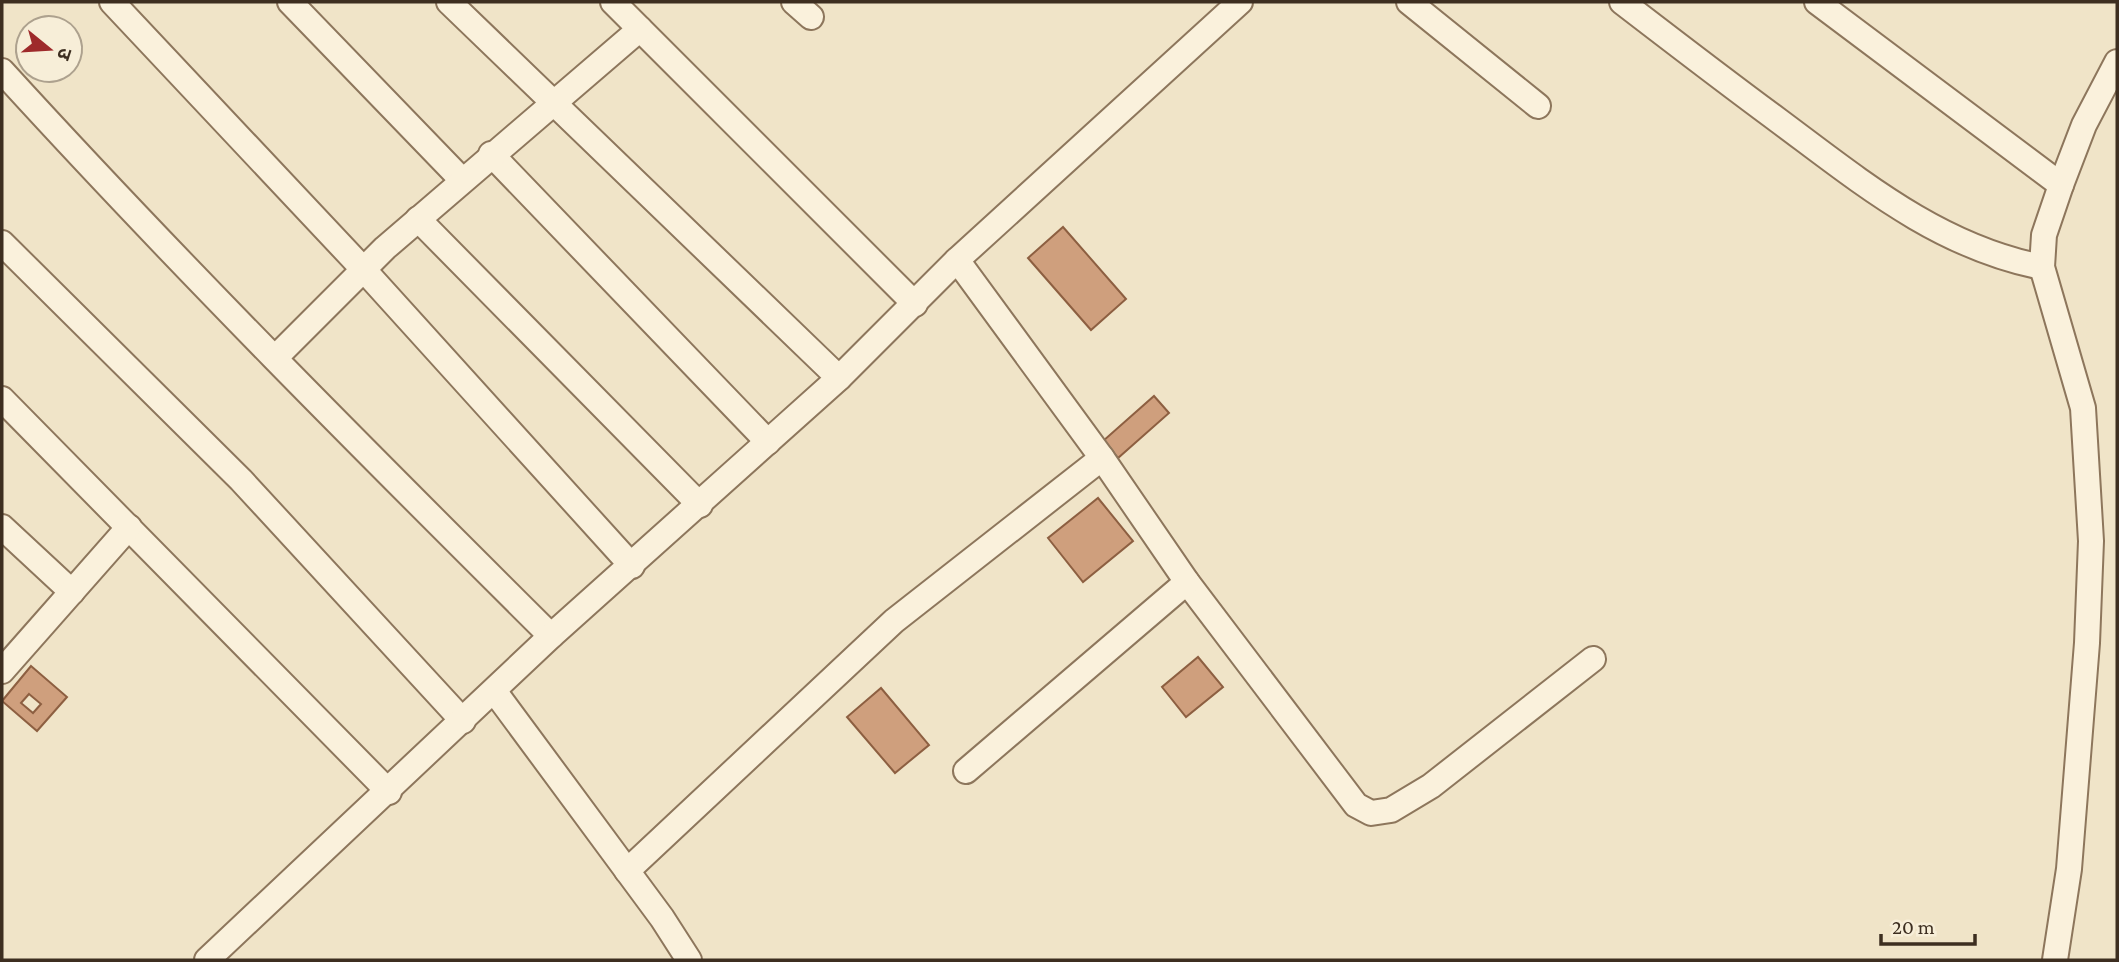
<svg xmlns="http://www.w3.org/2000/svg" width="2119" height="962" font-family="'Crimson Pro','Noto Sans Devanagari',serif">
<rect width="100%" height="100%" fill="#f0e4c8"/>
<!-- building -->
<g fill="#cf9f7d" stroke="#8d5f41" stroke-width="2" fill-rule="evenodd">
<path d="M1063,227L1126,299L1091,330L1028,258Z"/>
<path d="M1154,396L1169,413L1118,458L1103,441Z"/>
<path d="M1098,498L1133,541L1083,582L1048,538Z"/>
<path d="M1198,657L1223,687L1186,717L1162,687Z"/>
<path d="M31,666L67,697L37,731L2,701ZM29,694L41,704L33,713L21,703Z"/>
<path d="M881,688L929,745L895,773L847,717Z"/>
</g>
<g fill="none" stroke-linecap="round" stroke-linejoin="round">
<defs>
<g id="street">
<path d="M112,2L364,270L632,566"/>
<path d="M290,2L462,180"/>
<path d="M449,2L839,378"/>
<path d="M613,2L915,304"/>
<path d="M794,2L811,17"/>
<path d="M1409,2L1538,106"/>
<path d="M1622,2C1674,42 1726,82 1779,121C1861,182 1939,247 2042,267"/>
<path d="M1817,2L2061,185"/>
<path d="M2,71C179,265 365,451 551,636"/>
<path d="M491,154L768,442"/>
<path d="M418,219L700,505"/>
<path d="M2,243L241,480L463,721"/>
<path d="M957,260L1102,458L1187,582L1356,805L1371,813L1391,810L1431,786L1593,659"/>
<path d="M275,358L385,248L640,29"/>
<path d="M2,399L389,792"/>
<path d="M2,527L72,592"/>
<path d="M2,671L129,527"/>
<path d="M495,692L662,918L689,960"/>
<path d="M966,771L1187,582"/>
<path d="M627,871L894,621L1102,458"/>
<path d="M207,960L551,636L839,378L957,260L1240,2"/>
<path d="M2055,960L2069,869L2087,643L2091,541L2083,408L2042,267L2044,235L2061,185L2084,125L2117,62"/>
</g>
</defs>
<!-- street casing -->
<use href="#street" stroke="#8d765c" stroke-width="28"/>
<!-- street -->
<use href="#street" stroke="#faf1dc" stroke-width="24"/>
</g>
<!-- border -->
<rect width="2119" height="962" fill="none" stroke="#3d2e20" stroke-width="7"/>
<!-- north arrow -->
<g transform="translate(49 49) rotate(108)"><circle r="33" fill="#f7eed8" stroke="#ada18e" stroke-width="2"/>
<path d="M0-5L12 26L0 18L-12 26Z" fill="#9e2a2b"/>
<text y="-10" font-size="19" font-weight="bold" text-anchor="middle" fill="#3d2e20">उ</text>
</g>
<!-- scale -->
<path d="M1881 934v10h94v-10" fill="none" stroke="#3d2e20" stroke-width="3.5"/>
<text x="1892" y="934" font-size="21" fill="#3d2e20" stroke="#f7eed8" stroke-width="5" paint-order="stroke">20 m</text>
</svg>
